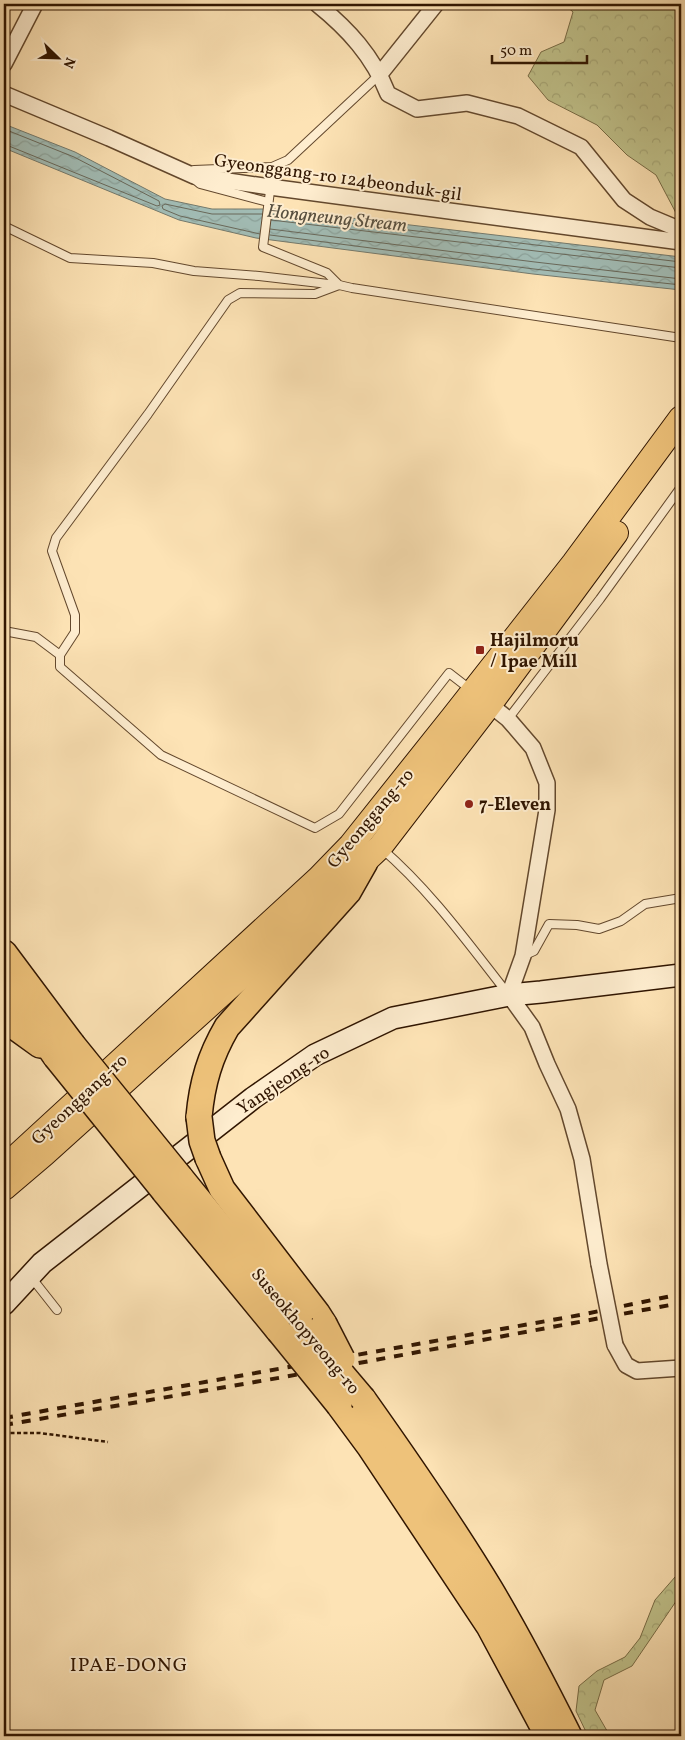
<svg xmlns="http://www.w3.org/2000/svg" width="685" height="1740" font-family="Vollkorn,serif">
<defs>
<pattern id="forest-crowns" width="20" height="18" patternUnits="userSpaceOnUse" patternTransform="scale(1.25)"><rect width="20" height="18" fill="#c1c38c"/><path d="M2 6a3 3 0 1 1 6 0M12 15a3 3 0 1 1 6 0" fill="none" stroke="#a6a777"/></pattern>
<pattern id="water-waves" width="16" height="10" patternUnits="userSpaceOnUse" patternTransform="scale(1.25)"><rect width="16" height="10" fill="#a2bdb6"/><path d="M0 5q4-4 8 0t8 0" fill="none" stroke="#8ca29b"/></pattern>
</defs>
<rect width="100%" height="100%" fill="#fde3b5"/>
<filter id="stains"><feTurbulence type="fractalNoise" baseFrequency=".004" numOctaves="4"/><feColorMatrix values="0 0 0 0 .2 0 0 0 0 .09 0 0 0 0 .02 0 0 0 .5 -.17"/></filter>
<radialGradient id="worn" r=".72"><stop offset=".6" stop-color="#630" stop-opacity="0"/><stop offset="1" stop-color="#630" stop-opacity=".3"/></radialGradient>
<!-- forest -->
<g fill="url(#forest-crowns)" stroke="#786c46">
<path d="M564,4H681V215L676,213L656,175L627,155L597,125L548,100L528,76L541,52L564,42L573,12Z"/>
<path d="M681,1575V1594L632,1666L604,1680L595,1710L610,1736H588L576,1711L579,1686L597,1671L625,1657L640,1638L655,1600L675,1577Z"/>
</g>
<!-- water -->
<path fill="url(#water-waves)" stroke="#747a6d" d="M4,124L75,152L165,199L212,209H275L681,257V290L533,274L256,238L179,220L4,148Z"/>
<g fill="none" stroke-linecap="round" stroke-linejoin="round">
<!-- shore -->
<g stroke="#69695b" stroke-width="1">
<path d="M4,129L74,157L159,201L160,205L157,206L4,144"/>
<path d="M272,214L681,262"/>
<path d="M271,220L681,268"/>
<path d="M270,229L535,262L681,279"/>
<path d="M260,234L180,216L163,209L162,206L165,204L212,214H262"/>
<path d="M270,235L534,269L681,285"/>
</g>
<defs>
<g id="service">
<path d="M273,167L263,247L327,273L339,285L352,288L681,338"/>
<path d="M194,170L272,167L288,160L379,75"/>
<path d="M194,179L200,184L268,202"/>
<path d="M4,226L70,258L153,263L194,271L259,276L337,285"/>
<path d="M339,285L315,294L240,293L228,300L148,414L56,538L52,551L75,615V632L60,655V667L161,755L315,828L339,814L449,673L471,690"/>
<path d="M4,631L36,637L60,655"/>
<path d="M508,719L600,599L681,487"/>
<path d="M381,848C430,890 468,943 508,994"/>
<path d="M523,956L534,951L549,924L577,925L599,929L621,921L645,904L681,898"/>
<path d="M31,1277L57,1310"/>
</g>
<g id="minor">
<path d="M317,4C348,29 373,56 388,94L417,109L467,103L518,116L581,147L624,200L650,217L681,230"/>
<path d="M4,64L35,4"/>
<path d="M380,74L436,4"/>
<path d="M4,94L109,138L194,176L270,187L681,242"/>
<path d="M484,700L508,719L533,748L547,783V810L523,956L509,995L532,1027L547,1064L568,1109L582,1159L599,1264"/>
<path d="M615,1345L626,1365L637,1371L681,1368"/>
</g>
<path id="secondary" d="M4,1304L42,1263L253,1098L315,1055L393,1018L509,995L541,992L681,975"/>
<g id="primary">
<path d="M4,1168L319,878L351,845L453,717L574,563L681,418"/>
<path d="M4,1188L44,1154L277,944L380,847L490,704L616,533"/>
</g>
<g id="trunk">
<path d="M4,953L72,1044"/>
<path d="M4,983L56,1057"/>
<path d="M4,1019L40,1045"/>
<path d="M199,1117C202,1083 210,1056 227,1027L348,892L365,862"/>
<path d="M208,1158L222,1189L317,1313L324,1324"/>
<path d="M4,1165L13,1160"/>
<path d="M180,1177L302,1327"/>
<path d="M164,1191L279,1331"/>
<path d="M363,1399C407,1461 450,1523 490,1589C518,1636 544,1686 569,1736"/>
<path d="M339,1405L370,1447L489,1626L548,1736"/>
</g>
</defs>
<!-- service casing -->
<use href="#service" stroke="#63482d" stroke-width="10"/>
<!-- minor casing -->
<use href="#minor" stroke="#63482d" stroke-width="18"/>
<!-- secondary casing -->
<use href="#secondary" stroke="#301500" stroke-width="24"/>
<!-- primary casing -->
<use href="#primary" stroke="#301500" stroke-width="26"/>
<!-- trunk casing -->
<use href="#trunk" stroke="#301500" stroke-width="28"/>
<!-- path -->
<path stroke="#301500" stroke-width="2.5" stroke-dasharray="4 2.5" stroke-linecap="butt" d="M4,1433H40L108,1442"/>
<!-- service -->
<use href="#service" stroke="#feedcf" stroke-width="8"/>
<!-- minor -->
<use href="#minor" stroke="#feedcf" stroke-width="15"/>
<!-- secondary -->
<use href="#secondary" stroke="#feedcf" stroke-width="21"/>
<!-- primary -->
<use href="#primary" stroke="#eec27a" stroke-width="24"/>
<!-- trunk -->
<use href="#trunk" stroke="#eec27a" stroke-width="25"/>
<!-- rail -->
<g stroke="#301500" stroke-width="4" stroke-dasharray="9 9" stroke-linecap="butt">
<path d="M4,1418L580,1315L681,1294"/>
<path d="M4,1425L284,1377L681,1303"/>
</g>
<defs>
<path id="minor-bridge" d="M599,1264L615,1345"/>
<g id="trunk-bridge">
<path d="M72,1044L180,1177"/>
<path d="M56,1057L164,1191"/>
<path d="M199,1117L202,1141L208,1158"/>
<path d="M324,1324L342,1359"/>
<path d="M302,1327L363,1399"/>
<path d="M279,1331L339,1405"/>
</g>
</defs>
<!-- minor-bridge casing -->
<use href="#minor-bridge" stroke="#63482d" stroke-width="18" stroke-linecap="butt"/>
<!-- trunk-bridge casing -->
<use href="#trunk-bridge" stroke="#301500" stroke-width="28" stroke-linecap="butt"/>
<!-- minor-bridge -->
<use href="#minor-bridge" stroke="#feedcf" stroke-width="15"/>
<!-- trunk-bridge -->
<use href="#trunk-bridge" stroke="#eec27a" stroke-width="25"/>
</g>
<!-- markers -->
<g fill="#8f2418" stroke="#feedcf" stroke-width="2">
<rect x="475" y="645" width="10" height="10" rx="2.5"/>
<circle cx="469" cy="804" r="5"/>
</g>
<g text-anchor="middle" stroke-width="4" stroke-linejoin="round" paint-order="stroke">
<!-- street labels -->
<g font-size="18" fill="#301500" stroke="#feedcf">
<text transform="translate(338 177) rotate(8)" y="6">Gyeonggang-ro 124beonduk-gil</text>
<text transform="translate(370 818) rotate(-50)" y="6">Gyeonggang-ro</text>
<text transform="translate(283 1080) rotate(-34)" y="6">Yangjeong-ro</text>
<text transform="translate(79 1099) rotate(-43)" y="6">Gyeonggang-ro</text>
<text transform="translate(306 1331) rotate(50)" y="6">Suseokhopyeong-ro</text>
</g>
<!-- poi labels -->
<g font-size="18" font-weight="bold" fill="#301500" stroke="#feedcf" text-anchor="start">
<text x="490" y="646">Hajilmoru<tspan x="490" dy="21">/ Ipae Mill</tspan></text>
<text x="479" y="810">7-Eleven</text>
</g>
<!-- water labels -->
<g font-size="19" font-style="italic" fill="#585040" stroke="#feedcf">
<text transform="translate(337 217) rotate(6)" y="7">Hongneung Stream</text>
</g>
<!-- quarter labels -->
<g font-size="20" letter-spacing="1" fill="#301500" stroke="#feedcf">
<text x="129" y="1671">IPAE-DONG</text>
</g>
</g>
<!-- margin -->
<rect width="685" height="1740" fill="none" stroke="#fde3b5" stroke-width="20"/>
<rect x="5" y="5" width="675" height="1730" fill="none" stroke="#301500" stroke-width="2.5"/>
<rect x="10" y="10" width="665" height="1720" fill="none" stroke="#301500"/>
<!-- north arrow -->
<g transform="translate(58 58) rotate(113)" stroke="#feedcf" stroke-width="4" paint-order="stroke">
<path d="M0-4L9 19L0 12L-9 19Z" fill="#301500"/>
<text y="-8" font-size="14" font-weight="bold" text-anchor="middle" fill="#301500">N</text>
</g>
<!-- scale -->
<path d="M492 55v8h95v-8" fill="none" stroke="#301500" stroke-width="2.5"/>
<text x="500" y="55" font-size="15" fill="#301500" stroke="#feedcf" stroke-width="4" paint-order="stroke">50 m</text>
<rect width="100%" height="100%" filter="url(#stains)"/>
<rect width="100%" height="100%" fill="url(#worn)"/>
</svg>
